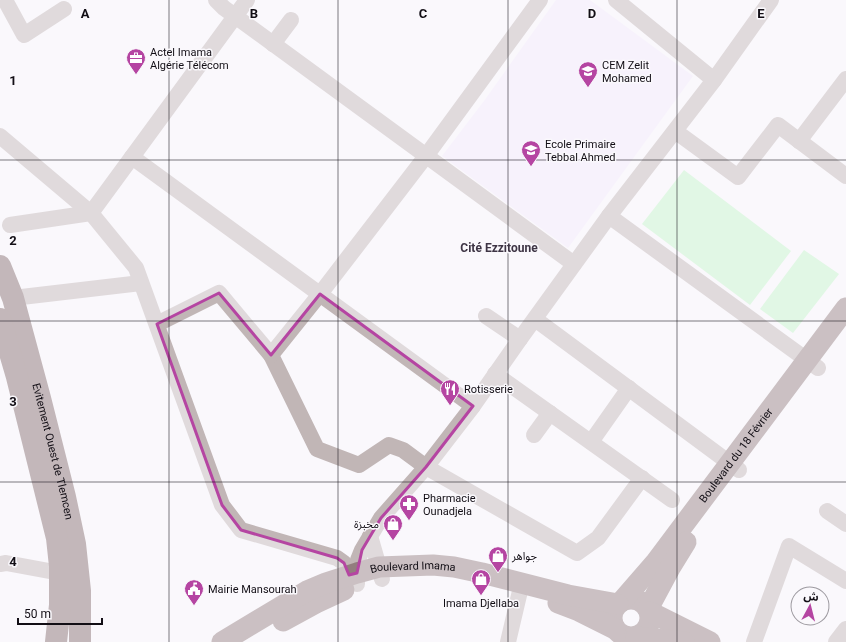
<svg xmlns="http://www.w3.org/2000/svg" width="846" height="642" font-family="Roboto,'Noto Sans Arabic',sans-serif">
<rect width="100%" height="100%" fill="#faf8fc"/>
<!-- built -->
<path fill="#f4ebfc" d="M556,0H590L693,76L568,248L442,156L484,101Z"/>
<!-- pitch -->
<g fill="#c3f7c9">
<path d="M684,170L791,251L750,305L642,224Z"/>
<path d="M804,250L839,274L793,333L760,309Z"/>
</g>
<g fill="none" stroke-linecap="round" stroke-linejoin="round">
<!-- minor -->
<g stroke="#c1b6b6" stroke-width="16">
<path d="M5,0L24,35L64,9"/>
<path d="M216,0L224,8L574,264"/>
<path d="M540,0L426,156L320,294L271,355L317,449L359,465L389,445L403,450L426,467L577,553L598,538L642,478"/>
<path d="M616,0L714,80"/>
<path d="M273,44L291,20"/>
<path d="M675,131L738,177L778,125L846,176"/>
<path d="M0,136L91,213L247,0"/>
<path d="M799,141L846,79"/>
<path d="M132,157L473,406"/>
<path d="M609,216L818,368"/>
<path d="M10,225L91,213L136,268L222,505L241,530L337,558L344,563L349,575"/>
<path d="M13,298L141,283"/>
<path d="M486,316L520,339"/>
<path d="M535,319L739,470"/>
<path d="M157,324L219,293L271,355"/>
<path d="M495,374L672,500"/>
<path d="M534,435L550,413"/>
<path d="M591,442L629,388"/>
<path d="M827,511L846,524"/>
<path d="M370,536L379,567L382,579"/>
<path d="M0,564L6,563L60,573"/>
<path d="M357,584V573L358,560L362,550L381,518L426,467L473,406L520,339L609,216L714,80L771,0"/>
<path d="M619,633L625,642"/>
<path d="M508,642L520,591"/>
<path d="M754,642L789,546L846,581"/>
<path d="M836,642L846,629"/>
</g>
<!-- major -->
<g stroke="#927d7e" stroke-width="21">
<circle cx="631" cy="618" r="19"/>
<path id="s1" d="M622,601L655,563L846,308"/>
<path d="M558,603L579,611L615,629"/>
<path d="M648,609L670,568L686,542"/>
<path d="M650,612L710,642"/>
<path d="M283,621L316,603L344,590"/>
<path d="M636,637L684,642"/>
<path id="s2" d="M222,642L307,591L326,583L357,573L379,567L433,565L454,567L482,573L568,595L618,604"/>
</g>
<!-- highway -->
<g stroke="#80696a" stroke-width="22">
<path id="s3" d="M0,266L13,298L40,398L65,497L75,544L80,591V642"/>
<path d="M0,319L17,377L57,538L60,566V605L56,642"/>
</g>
</g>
<!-- marked area -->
<path d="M0 0H846V642H0ZM219,293L271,355L320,294L473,406L426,467L381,518L362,550L357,573L349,575L344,563L337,558L241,530L222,505L157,324Z" fill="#faf8fc" fill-opacity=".55" fill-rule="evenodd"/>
<path fill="none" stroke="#b545a2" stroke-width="3" stroke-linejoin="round" d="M219,293L271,355L320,294L473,406L426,467L381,518L362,550L357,573L349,575L344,563L337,558L241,530L222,505L157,324Z"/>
<!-- grid -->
<path fill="none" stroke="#120e15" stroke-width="1" stroke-opacity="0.55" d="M169,0V642M338,0V642M508,0V642M677,0V642M0,160H846M0,321H846M0,482H846"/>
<!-- icons -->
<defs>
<symbol id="office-pin" viewBox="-11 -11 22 30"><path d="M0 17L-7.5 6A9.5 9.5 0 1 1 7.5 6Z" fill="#b545a2" stroke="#faf8fc"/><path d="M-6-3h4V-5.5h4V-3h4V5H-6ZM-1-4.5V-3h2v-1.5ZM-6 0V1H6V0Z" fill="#fff"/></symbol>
<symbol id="school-pin" viewBox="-11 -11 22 30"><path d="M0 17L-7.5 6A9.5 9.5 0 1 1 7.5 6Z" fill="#b545a2" stroke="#faf8fc"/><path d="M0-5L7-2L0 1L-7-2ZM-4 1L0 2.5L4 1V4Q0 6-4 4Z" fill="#fff"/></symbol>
<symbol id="restaurant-pin" viewBox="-11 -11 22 30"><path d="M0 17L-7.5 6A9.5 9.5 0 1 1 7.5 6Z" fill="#b545a2" stroke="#faf8fc"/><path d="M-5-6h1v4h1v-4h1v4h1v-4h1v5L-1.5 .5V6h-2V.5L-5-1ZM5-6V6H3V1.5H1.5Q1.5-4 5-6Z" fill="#fff"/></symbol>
<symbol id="pharmacy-pin" viewBox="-11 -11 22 30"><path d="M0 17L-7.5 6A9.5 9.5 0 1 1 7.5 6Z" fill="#b545a2" stroke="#faf8fc"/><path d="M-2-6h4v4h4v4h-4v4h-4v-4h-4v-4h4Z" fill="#fff"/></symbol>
<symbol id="shop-pin" viewBox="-11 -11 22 30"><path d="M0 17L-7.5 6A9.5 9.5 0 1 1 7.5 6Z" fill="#b545a2" stroke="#faf8fc"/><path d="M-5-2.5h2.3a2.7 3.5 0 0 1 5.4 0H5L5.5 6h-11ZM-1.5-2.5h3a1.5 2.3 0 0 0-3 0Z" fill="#fff"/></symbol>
<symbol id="civic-pin" viewBox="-11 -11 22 30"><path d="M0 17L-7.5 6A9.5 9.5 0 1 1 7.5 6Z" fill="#b545a2" stroke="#faf8fc"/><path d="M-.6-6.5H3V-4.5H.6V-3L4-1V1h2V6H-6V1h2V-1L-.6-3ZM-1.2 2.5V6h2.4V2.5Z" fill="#fff"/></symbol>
</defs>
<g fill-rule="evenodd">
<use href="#office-pin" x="125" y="47" width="22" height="30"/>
<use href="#school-pin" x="577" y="60" width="22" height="30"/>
<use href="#school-pin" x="520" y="139" width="22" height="30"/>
<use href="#restaurant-pin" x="439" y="378" width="22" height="30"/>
<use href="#pharmacy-pin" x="398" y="493" width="22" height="30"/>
<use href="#shop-pin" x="382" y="513" width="22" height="30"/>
<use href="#shop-pin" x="487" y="545" width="22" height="30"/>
<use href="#shop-pin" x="470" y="568" width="22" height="30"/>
<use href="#civic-pin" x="183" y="578" width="22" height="30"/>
</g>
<g text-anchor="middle" stroke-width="3" stroke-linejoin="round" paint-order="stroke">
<!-- poi labels -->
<g font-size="11" fill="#120e15" stroke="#faf8fc" text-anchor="start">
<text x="150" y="56">Actel Imama<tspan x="150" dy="13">Algérie Télécom</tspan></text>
<text x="602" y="69">CEM Zelit<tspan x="602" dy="13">Mohamed</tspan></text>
<text x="545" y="148">Ecole Primaire<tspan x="545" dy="13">Tebbal Ahmed</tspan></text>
<text x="464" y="393">Rotisserie</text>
<text x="423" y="502">Pharmacie<tspan x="423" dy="13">Ounadjela</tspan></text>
<text x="379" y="528" text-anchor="end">مخبزة</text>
<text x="512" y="560">جواهر</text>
<text x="208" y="593">Mairie Mansourah</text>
<text x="481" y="607" text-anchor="middle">Imama Djellaba</text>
</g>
<!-- street labels -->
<g font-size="11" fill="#120e15" stroke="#faf8fc">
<text dy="4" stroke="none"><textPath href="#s3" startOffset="193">Evitement Ouest de Tlemcen</textPath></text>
<text dy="4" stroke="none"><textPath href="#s1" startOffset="185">Boulevard du 18 Février</textPath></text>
<text dy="4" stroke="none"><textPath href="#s2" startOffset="209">Boulevard Imama</textPath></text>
</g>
<!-- neighbourhood labels -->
<g font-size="12" font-weight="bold" fill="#3e3545" stroke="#faf8fc">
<text x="499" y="252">Cité Ezzitoune</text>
</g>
</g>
<g font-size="13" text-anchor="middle" font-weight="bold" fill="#120e15" stroke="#faf8fc" stroke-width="3" stroke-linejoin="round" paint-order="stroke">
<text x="85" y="18">A</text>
<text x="254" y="18">B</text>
<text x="423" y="18">C</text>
<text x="592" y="18">D</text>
<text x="761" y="18">E</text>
<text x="13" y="85">1</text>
<text x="13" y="245">2</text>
<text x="13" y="406">3</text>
<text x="13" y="566">4</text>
</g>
<!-- north arrow -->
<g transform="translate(810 606) rotate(7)"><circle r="19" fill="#faf8fc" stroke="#9d9aa0"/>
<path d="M0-3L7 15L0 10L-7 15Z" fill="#b545a2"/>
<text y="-6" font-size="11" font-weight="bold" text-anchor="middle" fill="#120e15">ش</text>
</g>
<!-- scale -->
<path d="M18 618v6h84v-6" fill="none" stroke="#120e15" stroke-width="2"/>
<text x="24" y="618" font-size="12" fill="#120e15" stroke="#faf8fc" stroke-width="3" paint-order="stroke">50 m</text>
</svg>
